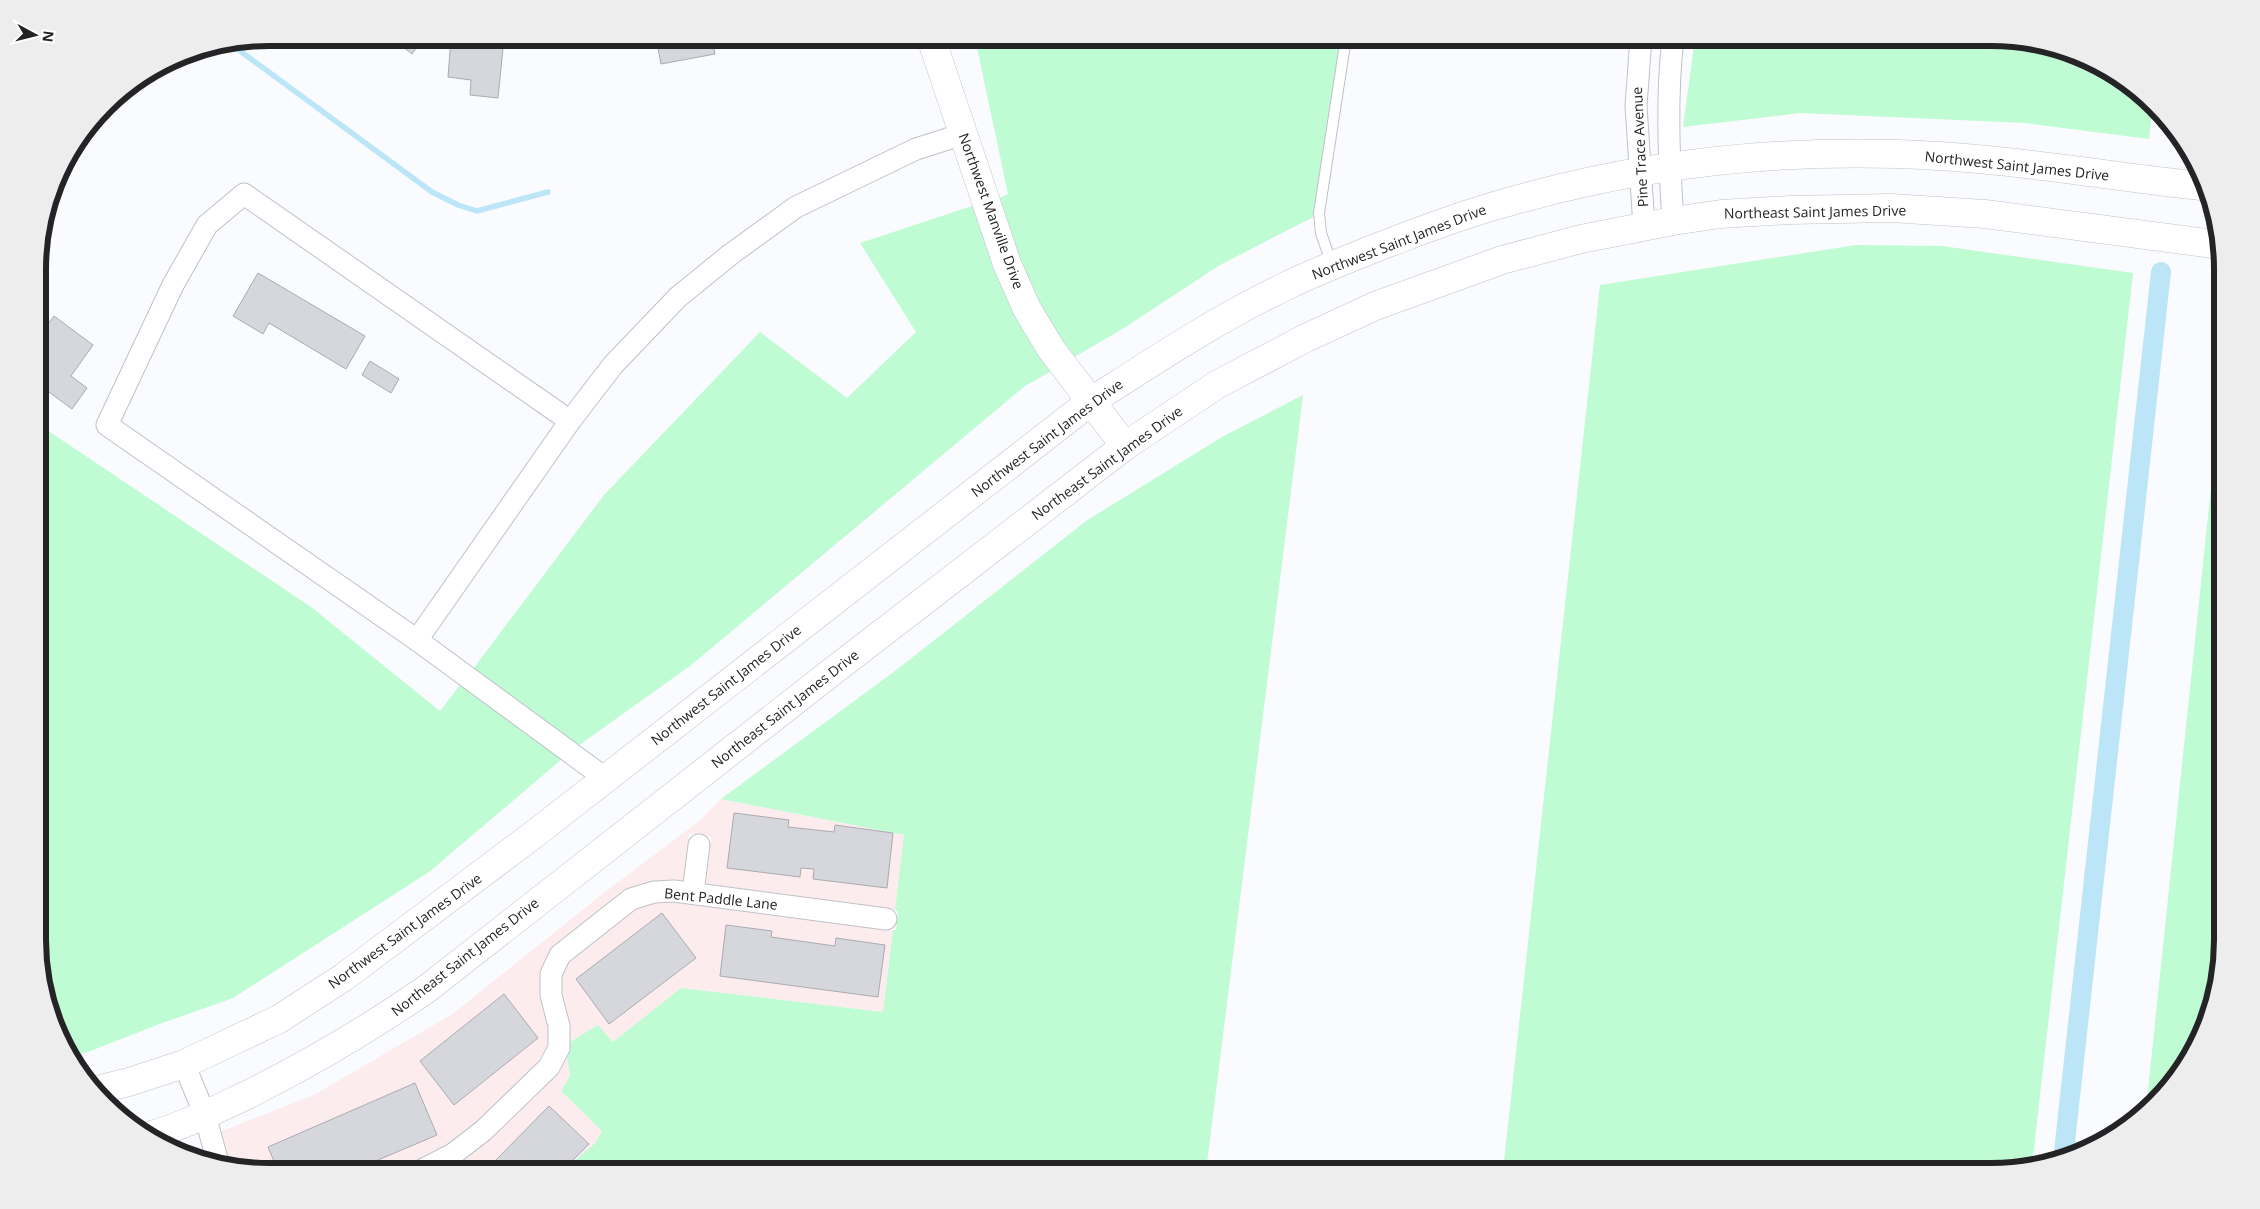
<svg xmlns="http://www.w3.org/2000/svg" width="2260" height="1209" font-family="'Open Sans',sans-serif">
<rect width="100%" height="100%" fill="#fafbff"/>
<!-- commercial -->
<g fill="#fdeced">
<path d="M721,799L904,835L895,910L706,885L711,837L689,834L684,882L550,951L540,974L541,996L548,1027V1045L539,1061L475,1124L447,1146L398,1171H270L229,1162L220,1132L314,1095L451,1015L605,892L698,822Z"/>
<path d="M674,901L893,930L883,1012L681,988L613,1042L598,1025L570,1042V1024L562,994V977L569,961L637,908L656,902Z"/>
<path d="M567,1057L570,1076L561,1091L602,1131L595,1143L563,1171H443L459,1163L491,1137L557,1073Z"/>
</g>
<!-- green -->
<g fill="#bffbd3">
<path d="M975,38H1347L1325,211L1220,265L1124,328L1071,359L1037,305L996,199L1008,194Z"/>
<path d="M1695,38H1990L2093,62L2144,95L2153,106L2149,139L2025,123L1800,113L1683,127Z"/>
<path d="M70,156L67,183L43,236L62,167Z"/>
<path d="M975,205L1053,370L1025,386L690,666L578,746L473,669L604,495L760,332L847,398L916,332L860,243Z"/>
<path d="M1856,245L1942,246L2133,273L2032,1166L2005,1171H1503L1600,285Z"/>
<path d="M2221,392L2222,940L2198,1042L2165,1093L2146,1109Z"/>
<path d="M1303,395L1206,1171H563L595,1143L602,1131L561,1091L570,1076L567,1057L570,1042L598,1025L613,1042L681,988L883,1012L893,930H896L898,911L895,910L904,835L721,799L895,671L1086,521L1222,437Z"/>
<path d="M38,424L311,607L440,711L460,685L562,759L429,872L233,998L157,1025L88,1052L71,1055L55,1028L40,970Z"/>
</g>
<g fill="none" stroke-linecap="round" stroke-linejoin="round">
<!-- stream -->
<path stroke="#bce6f8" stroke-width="5.5" d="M232,45L432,192L458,205L477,211L548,192"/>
<!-- canal -->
<path stroke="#bce6f8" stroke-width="20" d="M2063,1160L2161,272"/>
</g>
<!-- building -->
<g fill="#d6d6dd" stroke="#aaaab1">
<path d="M391,38H423L412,54Z"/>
<path d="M451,38L479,41V38H504L498,98L470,95L471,80L448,77Z"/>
<path d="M656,38H712L715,54L661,64Z"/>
<path d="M258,273L365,336L346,369L269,323L263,334L233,316Z"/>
<path d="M54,316L93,345L71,376L87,388L72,409L38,384V337Z"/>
<path d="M370,361L399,379L391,393L362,375Z"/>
<path d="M734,813L789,820L788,827L834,832L835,825L893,833L887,888L813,879L814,869L801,868L800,877L727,868Z"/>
<path d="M662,913L696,958L609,1024L576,979Z"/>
<path d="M726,925L772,931L771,937L835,946L836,938L885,945L878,997L720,976Z"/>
<path d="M504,994L538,1038L454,1105L420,1061Z"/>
<path d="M415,1083L437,1135L352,1171H278L268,1147Z"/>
<path d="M549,1106L589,1144L566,1167L562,1163L554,1171H481L492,1160L494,1162Z"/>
</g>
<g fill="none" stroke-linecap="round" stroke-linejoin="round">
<defs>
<path id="lane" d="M1332,265L1321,233L1319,213L1346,38"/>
<g id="street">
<path d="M1641,38L1636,106L1644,226"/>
<path d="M1673,221C1669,160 1666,98 1673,38"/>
<path d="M570,421L244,194L207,225L173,285L107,425L417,640L605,778"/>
<path d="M417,640L570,421L613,365L678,297L731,254L796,207L916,149L963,134"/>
<path d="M693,893L699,845"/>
<path d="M184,1064L205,1115L217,1159"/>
<path d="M420,1171L453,1154L483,1131L549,1067L559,1048V1026L551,995V974L560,955L631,899L654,892L674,891L886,919"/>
</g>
<g id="secondary">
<path d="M931,38L1007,264L1027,309L1051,349L1125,446"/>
<path d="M96,1090L129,1082L184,1064L279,1019L344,977L537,832L1090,402C1154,361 1217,319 1286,286C1317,271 1351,258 1383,245C1423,230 1463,214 1505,203C1632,166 1766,150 1898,154C2000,157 2100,175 2201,186"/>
<path d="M152,1135C185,1125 215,1110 247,1095C311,1063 369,1029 428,988L833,671L1125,446L1218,384L1306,338L1375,306L1502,260L1581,239L1673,221L1721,214L1790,210L1891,208L1985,214L2221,245"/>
</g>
</defs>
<!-- lane casing -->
<use href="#lane" stroke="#c0c1c8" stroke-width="12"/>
<!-- street casing -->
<use href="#street" stroke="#c0c1c8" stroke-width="23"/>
<!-- secondary casing -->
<use href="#secondary" stroke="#c0c1c8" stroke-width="29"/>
<!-- lane -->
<use href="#lane" stroke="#fff" stroke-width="10"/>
<!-- street -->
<use href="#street" stroke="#fff" stroke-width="21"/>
<!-- secondary -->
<use href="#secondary" stroke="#fff" stroke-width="28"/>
</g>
<g text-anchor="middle" stroke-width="4" stroke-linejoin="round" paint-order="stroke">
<!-- street labels -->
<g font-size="14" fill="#242426" stroke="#fff">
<text transform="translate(1640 147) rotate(-93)" y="5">Pine Trace Avenue</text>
<text transform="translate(2017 166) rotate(6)" y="5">Northwest Saint James Drive</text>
<text transform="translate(991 211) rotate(70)" y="5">Northwest Manville Drive</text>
<text transform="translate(1815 212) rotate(-1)" y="5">Northeast Saint James Drive</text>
<text transform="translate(1399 242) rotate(-21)" y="5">Northwest Saint James Drive</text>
<text transform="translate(1047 438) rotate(-37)" y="5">Northwest Saint James Drive</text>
<text transform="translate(1107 463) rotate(-36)" y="5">Northeast Saint James Drive</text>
<text transform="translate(726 685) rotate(-38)" y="5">Northwest Saint James Drive</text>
<text transform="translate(785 709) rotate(-38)" y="5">Northeast Saint James Drive</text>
<text transform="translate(721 899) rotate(6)" y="5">Bent Paddle Lane</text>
<text transform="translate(405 931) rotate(-36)" y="5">Northwest Saint James Drive</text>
<text transform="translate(465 957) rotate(-38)" y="5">Northeast Saint James Drive</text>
</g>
</g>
<!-- crop -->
<path d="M0 0H2260V1209H0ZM269 46H1991A223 223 0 0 1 2214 269V940A223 223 0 0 1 1991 1163H269A223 223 0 0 1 46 940V269A223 223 0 0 1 269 46Z" fill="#ededee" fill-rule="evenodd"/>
<path fill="none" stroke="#242426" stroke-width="6" d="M269 46H1991A223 223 0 0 1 2214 269V940A223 223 0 0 1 1991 1163H269A223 223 0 0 1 46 940V269A223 223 0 0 1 269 46Z"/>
<!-- north arrow -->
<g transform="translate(35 35) rotate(97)" stroke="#ffffff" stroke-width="4" paint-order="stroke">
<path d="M0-4L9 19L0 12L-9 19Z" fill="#242426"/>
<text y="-8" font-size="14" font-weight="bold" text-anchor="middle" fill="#242426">N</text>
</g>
</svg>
